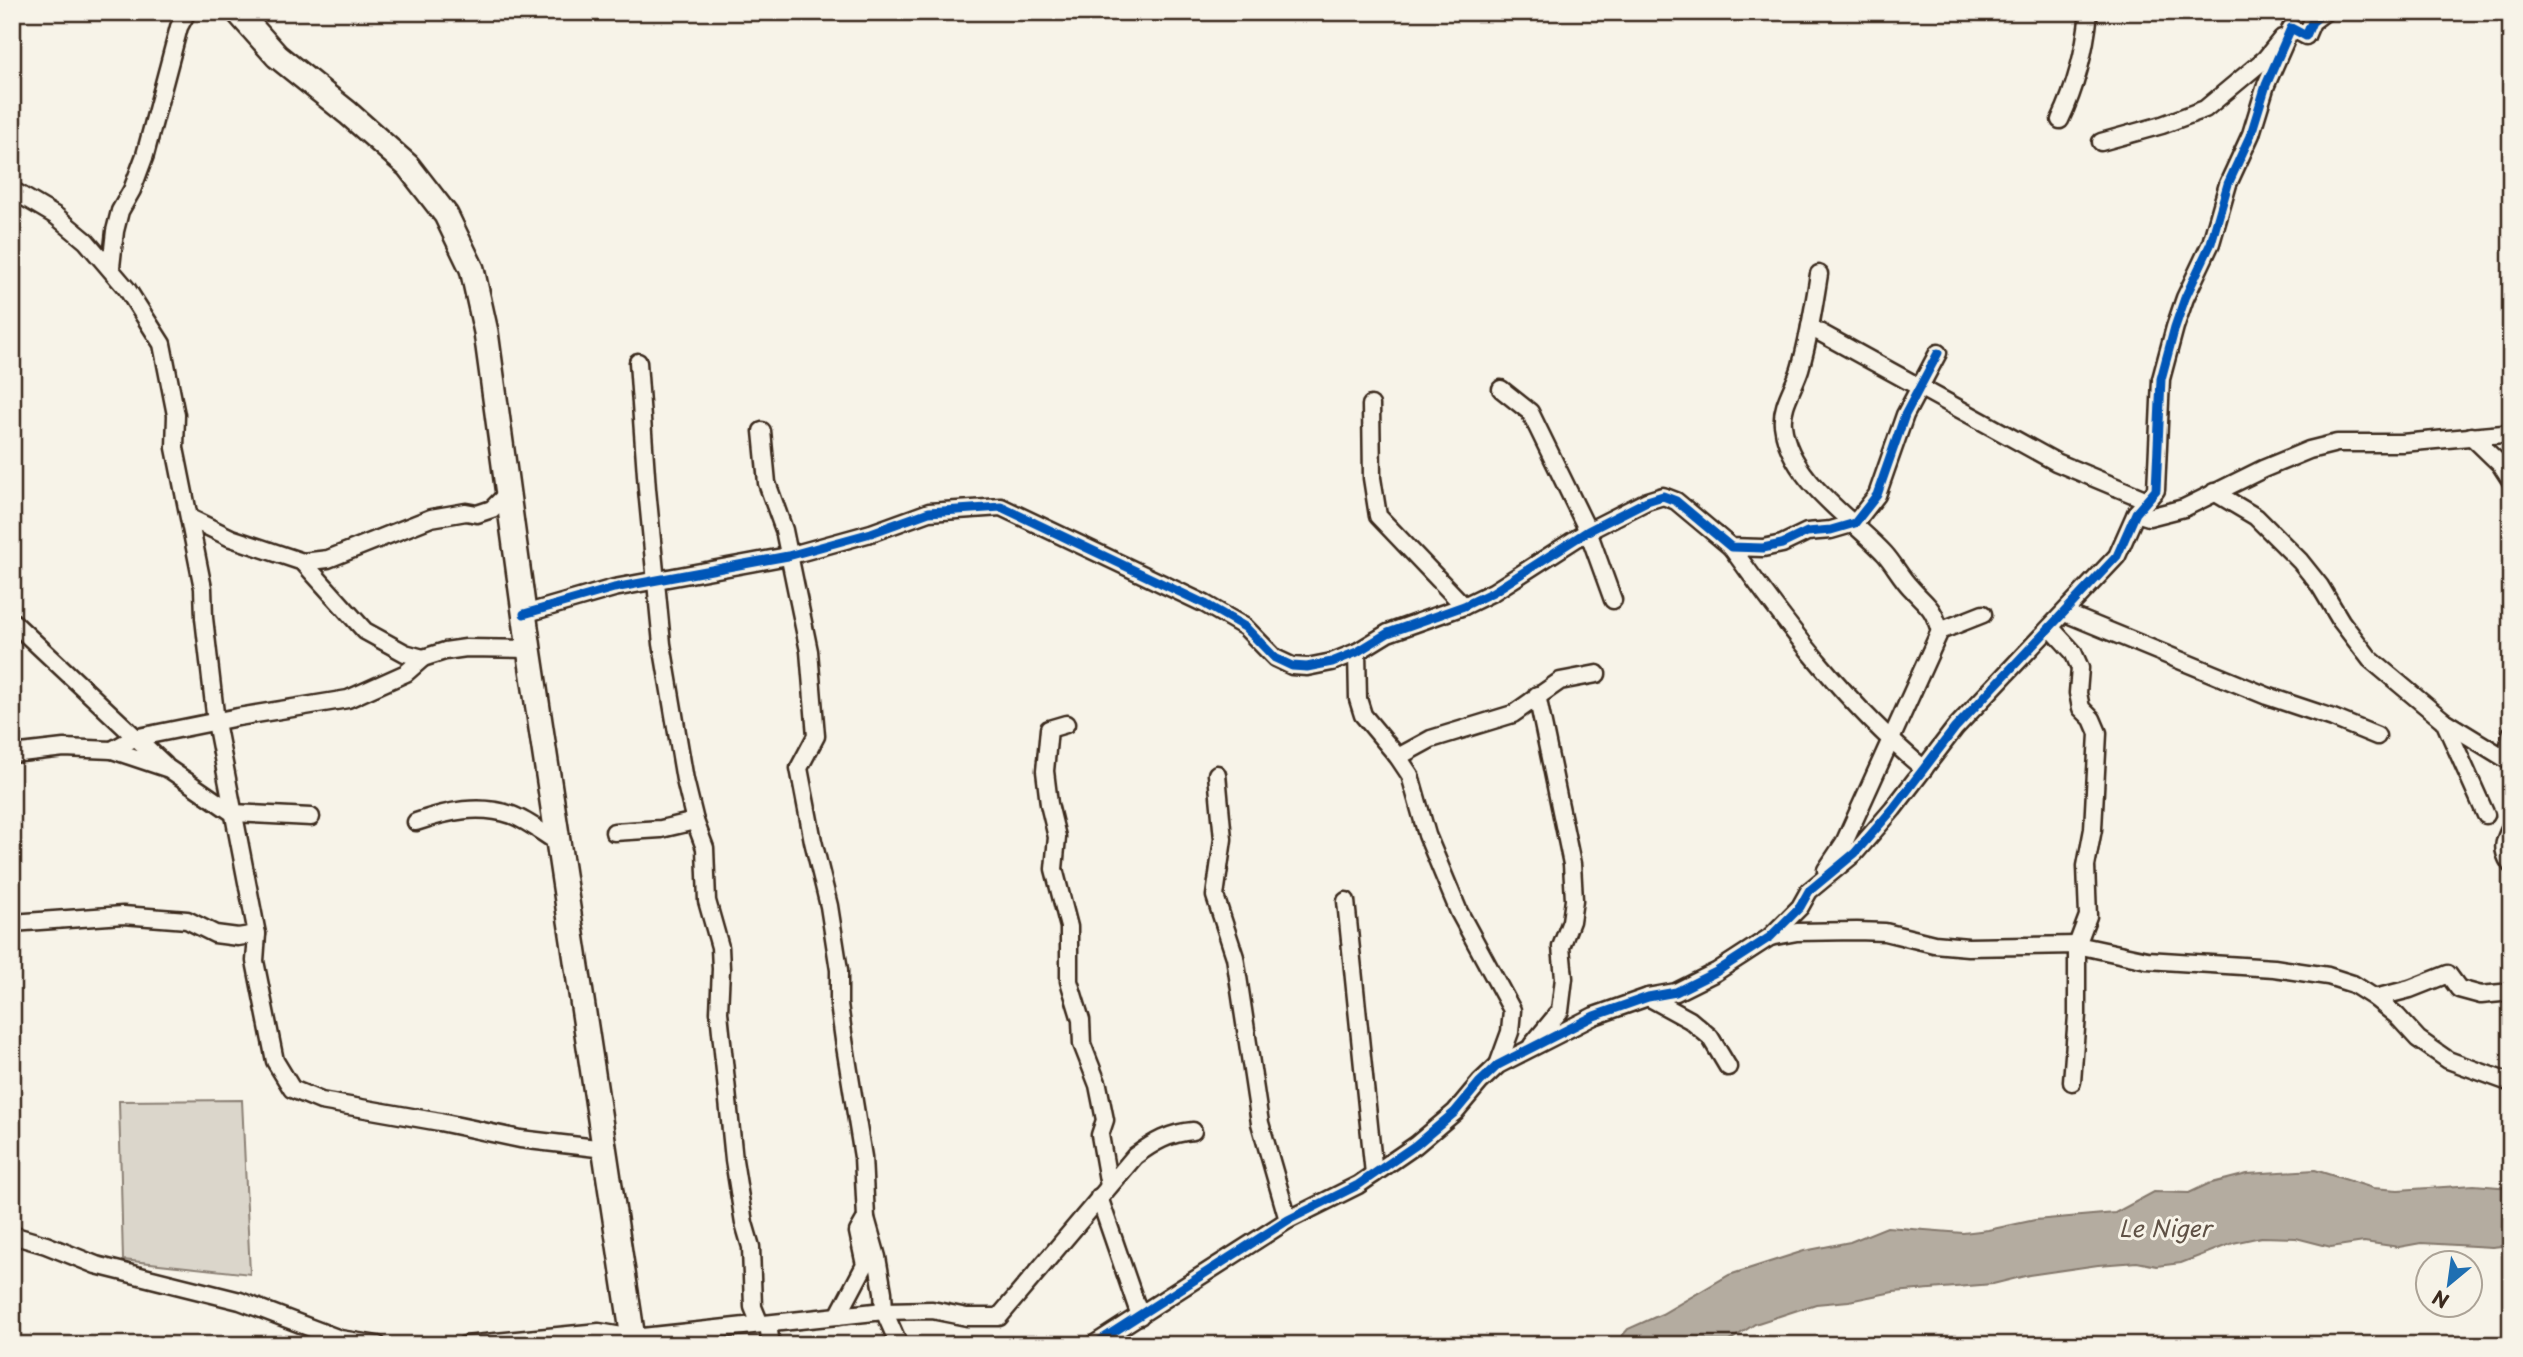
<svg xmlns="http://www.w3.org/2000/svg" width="2523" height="1357" font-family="'Playpen Sans',sans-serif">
<rect width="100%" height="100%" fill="#f7f3e8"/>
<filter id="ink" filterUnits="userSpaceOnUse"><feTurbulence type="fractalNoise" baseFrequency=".0143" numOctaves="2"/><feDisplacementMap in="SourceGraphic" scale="14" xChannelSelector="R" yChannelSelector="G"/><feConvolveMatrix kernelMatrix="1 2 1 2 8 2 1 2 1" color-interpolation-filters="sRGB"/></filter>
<g filter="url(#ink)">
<!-- green -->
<path fill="#dbd6cb" stroke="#8b8074" stroke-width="2" d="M242,1100L250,1274L123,1260L119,1101Z"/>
<!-- water -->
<path fill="#b4aca0" stroke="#84786c" stroke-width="2" d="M2315,1170L2373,1188L2398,1190L2474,1185L2511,1188V1245L2492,1247L2421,1243L2399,1247L2364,1242L2331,1247L2296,1238L2261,1237L2233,1243L2181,1263L2157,1266L2137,1262L2098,1265L2029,1275L1993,1284L1893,1292L1849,1301L1816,1304L1755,1324L1723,1345H1614L1628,1329L1662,1314L1729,1275L1804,1251L1850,1242L1887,1227L1963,1233L1988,1230L2035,1220L2115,1213L2154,1192L2189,1193L2208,1184L2247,1174Z"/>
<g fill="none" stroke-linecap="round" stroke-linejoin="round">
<defs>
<g id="minor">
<path d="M2060,120C2077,85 2085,51 2089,12"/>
<path d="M2101,142L2162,125L2205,109L2265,59L2282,38"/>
<path d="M12,190L56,216L86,241L127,289L162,344L176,415L175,448L203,588L204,618L216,722L257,934L255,961L275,1061L292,1089L321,1101L440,1122L520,1139L605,1149"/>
<path d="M111,267L115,231L120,211L132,190L145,155L179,27L187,12"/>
<path d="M1819,274C1814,306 1809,339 1800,369C1794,388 1781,405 1783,425C1789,480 1851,517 1885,554C1894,564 1901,578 1911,588C1928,607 1932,605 1940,631"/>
<path d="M1810,327L2056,462L2147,500"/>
<path d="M638,362L647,489L662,644L685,780L695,821L705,848L707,901L720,947L721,969L719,1012L734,1160L744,1223L751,1247L753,1307L760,1324"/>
<path d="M1501,389L1530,412L1588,531L1613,600"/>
<path d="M1371,405L1372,478L1378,516L1464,606"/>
<path d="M762,431L767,483L784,530L809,651L816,736L799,768L813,841L829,906L839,970V1004L844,1040L863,1157L866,1218L877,1257L883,1292L884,1311L899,1345"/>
<path d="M2471,436L2500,464L2511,481"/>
<path d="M2214,492L2256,517L2300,561L2320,586L2341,621L2370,659L2444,721L2511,762"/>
<path d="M2136,513L2149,517L2184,508L2263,469L2309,450L2337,443H2402L2503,434L2511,432"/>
<path d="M190,518L231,538L303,562L365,631L405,653L423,658"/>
<path d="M1731,547C1788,627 1848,706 1924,769"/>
<path d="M303,562L328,559L431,518L466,512L477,514L492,509L508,493"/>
<path d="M2065,613L2267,696L2333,718L2377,736"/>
<path d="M524,614L614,588L788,556L871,533L929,512L1001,507L1205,604L1245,627L1275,658L1292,666L1307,667L1332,662L1357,652L1388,633L1464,606L1493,592L1588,531L1647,501L1663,496L1676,501L1731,547L1763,548L1782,544L1807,532L1831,530L1855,523L1877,495L1905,415L1938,353"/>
<path d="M12,621L165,765"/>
<path d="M2051,628L2073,652L2080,668L2078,693L2081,708L2092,719L2098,733L2093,829L2086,866L2088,916L2077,945V1015L2072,1082"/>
<path d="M1357,652L1358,699L1363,715L1398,757L1410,775L1427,835L1459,912L1512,1010L1510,1032L1498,1065"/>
<path d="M2444,721L2486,815"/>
<path d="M1066,724L1049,729L1045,771L1049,804L1057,837L1054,869L1069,927V981L1081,1020L1082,1044L1098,1085L1105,1120L1100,1135L1109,1186"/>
<path d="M112,750L134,738L238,717L348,699L406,673L423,658L445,651L466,648L529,649"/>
<path d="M12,754L64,748L112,750L169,769L233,813L311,817"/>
<path d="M1398,757L1431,739L1513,714L1560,681L1597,674"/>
<path d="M2507,758L2511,734"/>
<path d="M1217,774L1223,839L1215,896L1235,957L1260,1123L1288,1220"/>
<path d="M416,822C448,811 479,804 512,815C528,821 544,834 559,843"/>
<path d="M2511,827C2503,843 2501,850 2511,865"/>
<path d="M614,832L661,829L695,821"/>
<path d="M1826,870L1844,843L1940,631L1983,614"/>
<path d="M1346,901L1374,1174"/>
<path d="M12,923L123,915L187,920L215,934L238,937L257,934"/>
<path d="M1770,937L1797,932L1857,931L1885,932L1934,944L1968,947L2077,945L2147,960L2274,968L2328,976L2353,984L2375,998L2397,1016L2418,1039L2448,1060L2511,1083"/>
<path d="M1648,997L1690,1020L1710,1037L1728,1067"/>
<path d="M2375,998L2410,989L2448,974L2459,989L2481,995L2511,992"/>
<path d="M1532,1045L1560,1011L1564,978L1561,947L1571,921L1574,900L1572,864L1537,695"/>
<path d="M1099,1197L1140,1316"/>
<path d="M12,1235L46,1245L96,1265L240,1301L340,1339L378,1345"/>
<path d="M838,1316L865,1265L858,1232L866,1218"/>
<path d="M768,1324L771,1345"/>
<path d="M465,1345L599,1332L633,1338L884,1311L932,1310L967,1317H999L1135,1156C1154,1142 1169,1133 1193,1131"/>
<path d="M1093,1345L1288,1220L1358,1185L1416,1145L1455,1112L1480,1082L1498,1065L1594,1016L1648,997L1676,992L1716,972L1770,937L1800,907L1809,891L1855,853L1893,809L1955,728L2117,556L2136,513L2156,490L2161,379L2175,327L2185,298L2211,243L2228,184L2251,134L2266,85L2291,28L2306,36L2312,22L2325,12"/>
</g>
<path id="highway" d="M238,12L277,56L348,113L408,166L446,215L472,269L486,332L529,649L634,1345"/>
</defs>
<!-- minor casing -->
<use href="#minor" stroke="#3b2a1e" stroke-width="21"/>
<!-- highway casing -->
<use href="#highway" stroke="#3b2a1e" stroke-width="28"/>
<!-- minor -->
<use href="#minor" stroke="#f7f3e8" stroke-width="16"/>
<!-- highway -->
<use href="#highway" stroke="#f7f3e8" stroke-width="23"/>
<defs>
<g id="cycleway">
<path d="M524,614L614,588L788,556L871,533L929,512L1001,507L1205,604L1245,627L1275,658L1292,666L1307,667L1332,662L1357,652L1388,633L1464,606L1493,592L1588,531L1647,501L1663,496L1676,501L1731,547L1763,548L1782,544L1807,532L1831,530L1855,523L1877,495L1905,415L1938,353"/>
<path d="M1093,1345L1288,1220L1358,1185L1416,1145L1455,1112L1480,1082L1498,1065L1594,1016L1648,997L1676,992L1716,972L1770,937L1800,907L1809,891L1855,853L1893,809L1955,728L2117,556L2136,513L2156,490L2161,379L2175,327L2185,298L2211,243L2228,184L2251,134L2266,85L2291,28L2306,36L2312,22L2325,12"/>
</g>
</defs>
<!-- cycleway casing -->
<use href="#cycleway" stroke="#f7f3e8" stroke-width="13"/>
<!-- cycleway -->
<use href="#cycleway" stroke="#0057b8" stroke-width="9"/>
</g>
</g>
<g text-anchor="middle" stroke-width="6" stroke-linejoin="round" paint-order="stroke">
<!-- water labels -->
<g font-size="23" font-style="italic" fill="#5f5145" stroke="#f7f3e8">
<text x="2165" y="1237">Le Niger</text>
</g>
</g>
<!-- margin -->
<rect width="2523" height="1357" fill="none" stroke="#f7f3e8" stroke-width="42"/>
<rect x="21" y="21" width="2481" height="1315" fill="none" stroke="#3b2a1e" stroke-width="2.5" filter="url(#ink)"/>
<!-- north arrow -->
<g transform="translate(2449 1284) rotate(209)"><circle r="33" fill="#f7f3e8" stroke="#aca397" stroke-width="2"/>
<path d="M0-5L12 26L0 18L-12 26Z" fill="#1f6fb2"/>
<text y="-10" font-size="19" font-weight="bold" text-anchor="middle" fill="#3b2a1e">N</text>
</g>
</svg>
